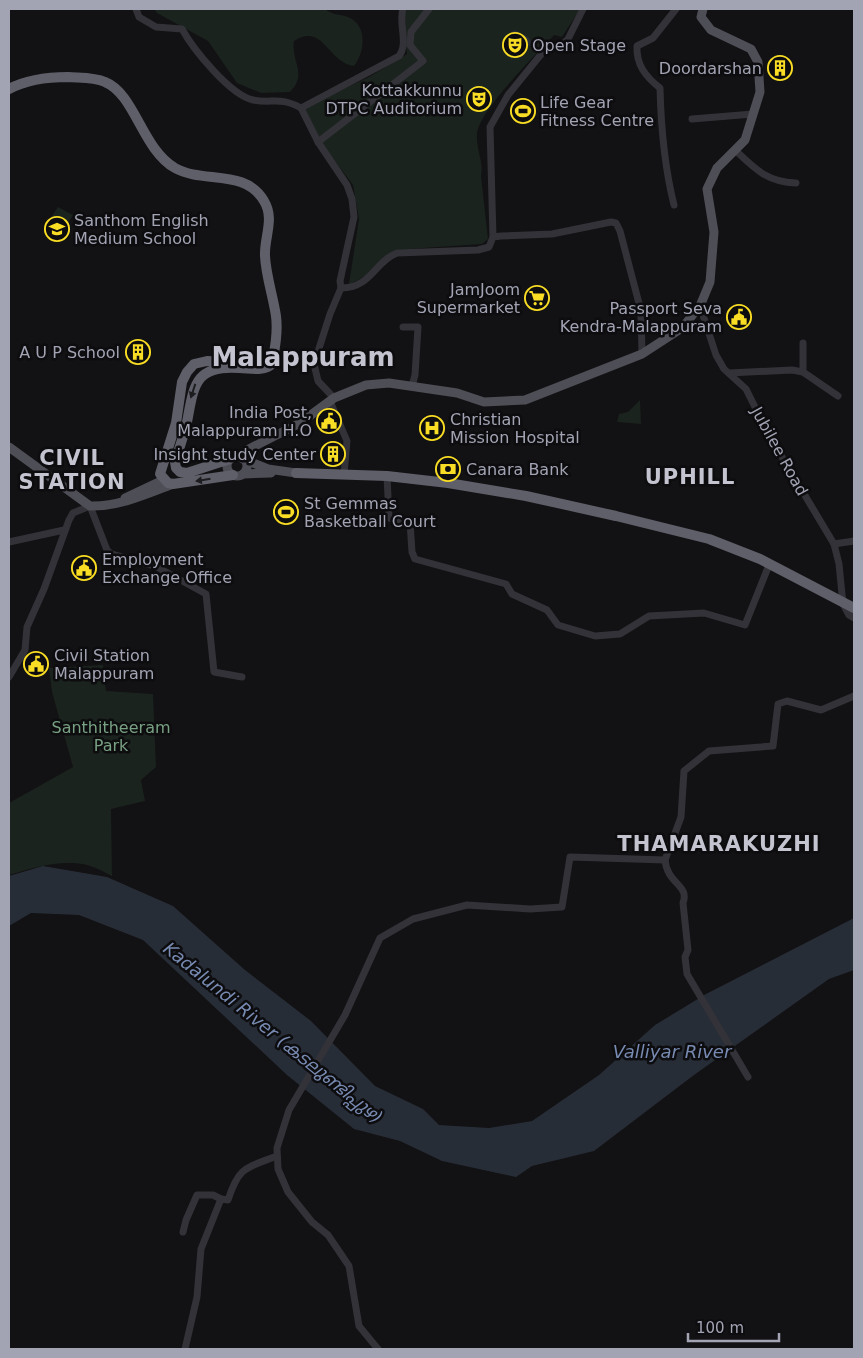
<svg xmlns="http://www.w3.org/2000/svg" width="863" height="1358" font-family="'DejaVu Sans','Noto Sans Malayalam',sans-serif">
<rect width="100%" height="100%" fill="#121113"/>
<!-- green -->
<g fill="#1b231e">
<path d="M154,9H325C332,15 340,14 348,17C368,25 365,52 354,66C328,63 323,22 294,41C291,62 308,74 290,92L261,93L237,83L208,41L157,13Z"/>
<path d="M407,9H580L562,37L554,35C537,54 479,110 477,134C476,149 484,162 481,176L488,239L482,244L395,250C379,259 368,279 349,284L359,219L353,185L319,140L303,108L369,77L407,54L403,20Z"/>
<path d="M58,207L73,215L60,236L46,224Z"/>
<path d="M640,400L641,424L617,422L619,414L628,412Z"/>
<path d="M292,501L294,523L281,524L279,502Z"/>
<path d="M103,665L106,691L153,694L156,767L141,780L145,801L111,809L112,876C104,872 95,867 87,865C61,859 33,868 9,875V803L73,767L52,692L49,668Z"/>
</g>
<!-- water -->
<g fill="#272d37">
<path d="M514,30L528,37L535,46C525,47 518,40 512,32Z"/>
<path d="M43,866L107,877L173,906L245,970L311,1021L375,1086L423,1109L439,1125L489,1128L532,1121L599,1075L655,1025L706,994L854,918V970L829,979L694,1075L594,1151L532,1166L516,1177L442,1161L400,1141L354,1129L287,1075L143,940L79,915L31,913L9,926V876Z"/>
</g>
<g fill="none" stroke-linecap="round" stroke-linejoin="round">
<!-- minor -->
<g stroke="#323238" stroke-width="7">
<path d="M136,9L139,17L156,27L182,29C193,49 230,95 253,100C273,104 279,96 301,108"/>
<path d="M301,108L318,142L347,185L352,199L354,217L340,281L341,288L330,314L314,364L318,381L334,398"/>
<path d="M301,108L399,56C409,43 398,24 403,9"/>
<path d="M692,119L753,114"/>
<path d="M318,142L423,61L410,45L411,32L429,9"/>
<path d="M735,150C755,169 767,182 796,183"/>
<path d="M674,205C664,165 661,128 660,88C646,77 636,65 637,46L653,38L676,9"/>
<path d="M493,237L490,127L508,95L547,47L559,48L568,39L583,9"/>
<path d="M341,288C371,288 374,262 397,253L478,250L489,247L493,237L501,236L552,234L611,222L616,223L620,231L641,311L642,354"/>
<path d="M700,306L716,355L724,369L746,389L770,437L834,544L839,564L843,604L849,615L854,618"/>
<path d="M403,327H418L415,375L412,386"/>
<path d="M803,372V343"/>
<path d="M729,373L792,370L803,372L838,396"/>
<path d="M330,401L347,441L344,475"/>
<path d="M387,476L389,518L410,522L412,552L415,559L506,584L512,594L547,610L558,625L595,636L620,634L649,616L704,613L745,625L769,565"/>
<path d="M9,542L64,530"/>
<path d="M834,544L854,541"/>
<path d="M9,677L25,650L27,627L44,589L69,520L73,513L90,506L107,550L111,554L155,566L206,594L214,672L242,677"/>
<path d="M665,860C667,884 690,885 683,903L688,950L685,957L687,974L748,1077"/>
<path d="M183,1232L186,1220L197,1195H213L221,1199"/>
<path d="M185,1349L197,1297L201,1249L221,1199L228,1200C239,1166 246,1168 277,1156"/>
<path d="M378,1349L359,1326L349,1266L328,1235L312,1222L288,1192L278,1169L277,1148L289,1110L345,1015L380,938L413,919L467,905L530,909L562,907L570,857L665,860L681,817L684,771L709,751L773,746L778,704L787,701L821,710L854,696"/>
</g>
<!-- major -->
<g stroke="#4e4e57" stroke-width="9">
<path d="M9,447L90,506C118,507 147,494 173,484"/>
<circle cx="237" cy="466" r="10"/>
<path d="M240,457L247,450L300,423L334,398L366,385L389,383L457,393L484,402L525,400L642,354L682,328L700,306L710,282L714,232L707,189L717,168L745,140L760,92L758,62L751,49L711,30L701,17L703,9"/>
<path d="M243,459L268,469L296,473"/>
<path d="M243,474L271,473"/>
<path d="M125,498L163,480"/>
</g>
<!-- highway -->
<g stroke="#5e5f69" stroke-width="10">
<path d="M9,89C26,80 49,77 68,77C80,78 94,77 105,82C135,94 142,149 175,168C203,184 245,168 264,201C275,219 264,237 265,256C266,276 273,296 276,316C278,332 275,348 272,364C264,372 249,368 239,368C194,365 194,386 187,422C184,435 179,449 175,462L176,468L180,472L187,473L230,459"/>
<path d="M232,362L207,361L194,364L187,372L182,382L176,423L160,474L168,483L173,484L233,475"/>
<path d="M296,473L387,476L448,483L526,496L616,516L709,539L760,559L854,608"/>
</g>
</g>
<!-- one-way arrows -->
<defs><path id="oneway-solid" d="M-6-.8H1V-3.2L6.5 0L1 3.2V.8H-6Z" transform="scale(1.25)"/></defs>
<g fill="#1d1d20">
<use href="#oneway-solid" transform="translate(193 391) rotate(108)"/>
<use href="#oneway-solid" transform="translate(203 480) rotate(171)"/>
</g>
<!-- icons -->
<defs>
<symbol id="theatre-ring" viewBox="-11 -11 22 22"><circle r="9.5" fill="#0d0c0e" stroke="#f8dd24" stroke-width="1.5"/><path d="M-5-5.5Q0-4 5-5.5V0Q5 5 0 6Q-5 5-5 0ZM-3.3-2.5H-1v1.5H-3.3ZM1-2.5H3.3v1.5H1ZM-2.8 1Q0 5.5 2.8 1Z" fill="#f8dd24"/></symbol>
<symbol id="building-ring" viewBox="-11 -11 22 22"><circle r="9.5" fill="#0d0c0e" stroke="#f8dd24" stroke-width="1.5"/><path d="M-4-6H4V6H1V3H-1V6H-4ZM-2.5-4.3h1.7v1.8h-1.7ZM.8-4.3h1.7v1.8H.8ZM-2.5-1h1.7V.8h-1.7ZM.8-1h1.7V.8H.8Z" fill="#f8dd24"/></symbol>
<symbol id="stadium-ring" viewBox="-11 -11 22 22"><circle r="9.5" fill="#0d0c0e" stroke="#f8dd24" stroke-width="1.5"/><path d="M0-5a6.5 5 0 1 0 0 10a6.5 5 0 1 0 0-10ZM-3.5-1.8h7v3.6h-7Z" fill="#f8dd24"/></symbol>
<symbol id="school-ring" viewBox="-11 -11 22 22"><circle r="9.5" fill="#0d0c0e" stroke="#f8dd24" stroke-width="1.5"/><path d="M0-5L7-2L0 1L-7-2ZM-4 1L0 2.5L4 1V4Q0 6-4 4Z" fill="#f8dd24"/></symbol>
<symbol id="supermarket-ring" viewBox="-11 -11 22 22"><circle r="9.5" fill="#0d0c0e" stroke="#f8dd24" stroke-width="1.5"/><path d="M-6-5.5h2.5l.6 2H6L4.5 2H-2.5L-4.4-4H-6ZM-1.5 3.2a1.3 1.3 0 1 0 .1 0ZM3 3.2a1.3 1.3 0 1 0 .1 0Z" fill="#f8dd24"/></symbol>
<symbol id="civic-ring" viewBox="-11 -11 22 22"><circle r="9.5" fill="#0d0c0e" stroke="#f8dd24" stroke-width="1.5"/><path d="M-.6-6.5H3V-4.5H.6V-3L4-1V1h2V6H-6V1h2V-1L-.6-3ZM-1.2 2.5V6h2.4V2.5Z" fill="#f8dd24"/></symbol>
<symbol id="hospital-ring" viewBox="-11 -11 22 22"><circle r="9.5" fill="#0d0c0e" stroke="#f8dd24" stroke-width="1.5"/><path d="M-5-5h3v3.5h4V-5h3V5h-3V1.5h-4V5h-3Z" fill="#f8dd24"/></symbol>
<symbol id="bank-ring" viewBox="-11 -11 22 22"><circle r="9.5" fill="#0d0c0e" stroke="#f8dd24" stroke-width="1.5"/><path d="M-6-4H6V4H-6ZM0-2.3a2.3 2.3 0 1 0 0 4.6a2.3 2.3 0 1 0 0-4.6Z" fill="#f8dd24"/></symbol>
</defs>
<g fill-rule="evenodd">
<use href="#theatre-ring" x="501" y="31" width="28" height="28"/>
<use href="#building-ring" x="766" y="54" width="28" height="28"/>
<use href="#theatre-ring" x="465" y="85" width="28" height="28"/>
<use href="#stadium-ring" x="509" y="97" width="28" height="28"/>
<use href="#school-ring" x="43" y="215" width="28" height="28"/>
<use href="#supermarket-ring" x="523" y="284" width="28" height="28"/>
<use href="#civic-ring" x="725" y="303" width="28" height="28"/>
<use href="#building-ring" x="124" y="338" width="28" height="28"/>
<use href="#civic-ring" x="315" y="407" width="28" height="28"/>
<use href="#hospital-ring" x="418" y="414" width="28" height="28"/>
<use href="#building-ring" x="319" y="440" width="28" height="28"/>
<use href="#bank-ring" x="434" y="455" width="28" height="28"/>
<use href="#stadium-ring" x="272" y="498" width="28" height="28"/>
<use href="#civic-ring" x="70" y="554" width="28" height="28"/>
<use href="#civic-ring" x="22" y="650" width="28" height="28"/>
</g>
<g text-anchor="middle" stroke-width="5" stroke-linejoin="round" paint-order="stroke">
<!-- poi labels -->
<g font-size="16" fill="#a2a4b4" stroke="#0d0c0e" text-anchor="start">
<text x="532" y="51">Open Stage</text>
<text x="762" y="74" text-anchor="end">Doordarshan</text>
<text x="462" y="96" text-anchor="end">Kottakkunnu<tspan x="462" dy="18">DTPC Auditorium</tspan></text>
<text x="540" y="108">Life Gear<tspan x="540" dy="18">Fitness Centre</tspan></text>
<text x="74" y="226">Santhom English<tspan x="74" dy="18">Medium School</tspan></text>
<text x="520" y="295" text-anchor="end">JamJoom<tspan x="520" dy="18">Supermarket</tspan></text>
<text x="722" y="314" text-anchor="end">Passport Seva<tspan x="722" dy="18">Kendra-Malappuram</tspan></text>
<text x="120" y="358" text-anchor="end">A U P School</text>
<text x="312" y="418" text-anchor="end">India Post,<tspan x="312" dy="18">Malappuram H.O</tspan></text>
<text x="450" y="425">Christian<tspan x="450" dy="18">Mission Hospital</tspan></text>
<text x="316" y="460" text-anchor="end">Insight study Center</text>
<text x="466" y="475">Canara Bank</text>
<text x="304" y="509">St Gemmas<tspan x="304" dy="18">Basketball Court</tspan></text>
<text x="102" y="565">Employment<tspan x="102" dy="18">Exchange Office</tspan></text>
<text x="54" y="661">Civil Station<tspan x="54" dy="18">Malappuram</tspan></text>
</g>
<!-- street labels -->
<g font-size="16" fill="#a2a4b4" stroke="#0d0c0e">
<text transform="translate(780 451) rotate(61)" y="6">Jubilee Road</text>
</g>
<!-- park labels -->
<g font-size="16" fill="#78a083" stroke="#0d0c0e">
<text x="111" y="733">Santhitheeram<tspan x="111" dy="18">Park</tspan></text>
</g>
<!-- water labels -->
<g font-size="18" font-style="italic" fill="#778ab1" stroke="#0d0c0e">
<text transform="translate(273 1033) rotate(39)" y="6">Kadalundi River (കടലുണ്ടിപ്പുഴ)</text>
<text x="672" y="1058">Valliyar River</text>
</g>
<!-- district labels -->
<g font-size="21" font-weight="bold" letter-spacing="1" fill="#c3c4d0" stroke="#0d0c0e">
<text x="72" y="465">CIVIL<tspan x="72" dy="24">STATION</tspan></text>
<text x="690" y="484">UPHILL</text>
<text x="719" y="851">THAMARAKUZHI</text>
</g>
<!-- town labels -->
<g font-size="26" font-weight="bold" fill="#c3c4d0" stroke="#0d0c0e">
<text x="303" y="366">Malappuram</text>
</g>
</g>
<!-- border -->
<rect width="863" height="1358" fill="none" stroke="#a2a4b4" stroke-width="20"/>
<!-- scale -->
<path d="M688 1333v8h91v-8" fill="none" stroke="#a2a4b4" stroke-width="2.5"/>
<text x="696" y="1333" font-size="15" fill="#a2a4b4" stroke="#0d0c0e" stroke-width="4" paint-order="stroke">100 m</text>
</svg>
